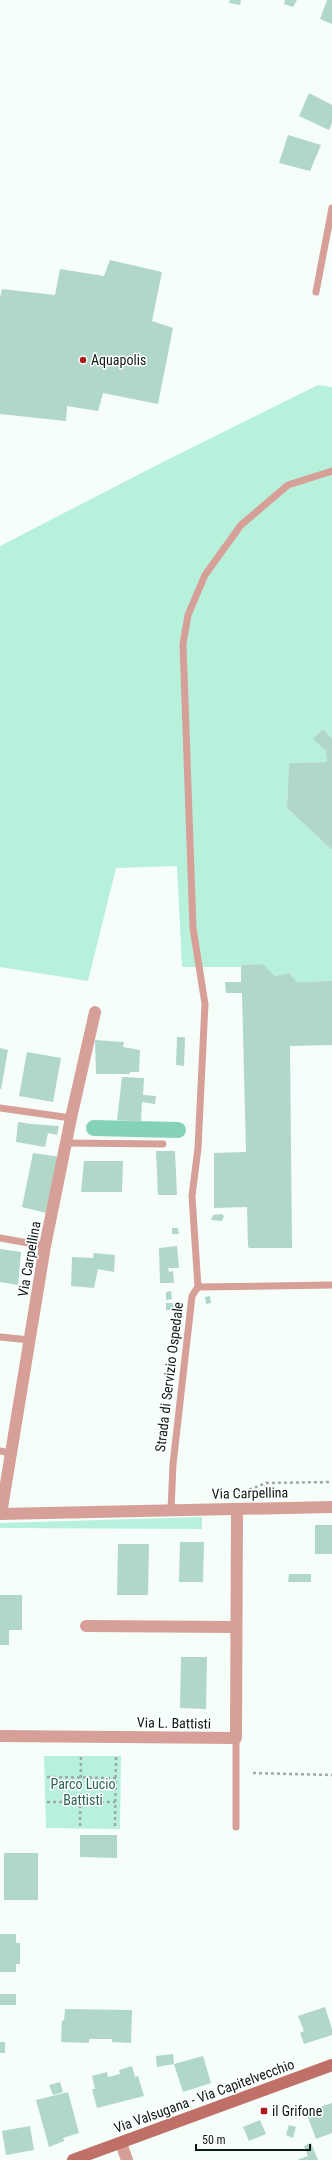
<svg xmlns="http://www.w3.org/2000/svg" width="332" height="2160" font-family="'Roboto Condensed',sans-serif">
<rect width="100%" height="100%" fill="#f6fefa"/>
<!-- green -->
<g fill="#b8f1db">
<path d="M318,385L332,387V738L323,729L314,739L327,752L325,755L327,757V762L289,763L287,808L332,850V981L297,982L289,973L275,976L263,964L243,965L241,967H182L177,866L116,868L88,981L0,967V546L163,462Z"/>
<path d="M202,1517V1529L0,1528V1523Z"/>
<path d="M44,1756H121L120,1829L46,1828Z"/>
</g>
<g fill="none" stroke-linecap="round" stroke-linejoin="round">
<!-- canal -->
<path stroke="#84d3b6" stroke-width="16" d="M94,1128L178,1130"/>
</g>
<!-- building -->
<g fill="#b0d7c7">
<path d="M230,0H241L240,5L229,3Z"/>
<path d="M285,0H297L293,7L284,4Z"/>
<path d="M327,0H332V24L320,19Z"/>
<path d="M309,93L332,105V123L329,130L299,116Z"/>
<path d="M288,135L321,145L310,171L279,163Z"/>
<path d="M110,260L162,272L152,321L173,328L158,404L103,393L98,411L67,406L66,421L0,414V298L2,289L55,295L60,269L104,276Z"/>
<path d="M323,729L332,738V850L287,808L289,763L327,762V757L325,755L327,752L313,739Z"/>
<path d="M263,964L275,976L289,973L297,982L332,981V1045L290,1046L292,1248H249L248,1246L247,1207L214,1208V1153L246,1152L242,993H226L225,982H241V967L243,965Z"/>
<path d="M177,1037H185L184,1066L176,1065Z"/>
<path d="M95,1040L124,1042L123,1047L140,1050L139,1072H130V1074H96Z"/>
<path d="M0,1048L8,1050L1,1089H0Z"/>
<path d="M27,1052L61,1058L53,1102L19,1096Z"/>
<path d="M122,1077L144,1078L143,1095L156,1096L155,1104L142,1102L141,1122L117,1120Z"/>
<path d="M18,1122L32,1124L59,1126L57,1135L48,1133L45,1147L16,1142Z"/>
<path d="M156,1151H175L177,1195H158Z"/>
<path d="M33,1153L61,1157L50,1214L22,1207Z"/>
<path d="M84,1161H123L122,1192H81Z"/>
<path d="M222,1214L224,1216L222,1221L211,1220L213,1215Z"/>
<path d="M172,1228H178L179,1234H172Z"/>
<path d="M177,1246L179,1268H168L169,1272L173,1271L174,1283H160L159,1248Z"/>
<path d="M0,1249L21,1252L18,1285L0,1282Z"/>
<path d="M94,1253L115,1255L114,1272L98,1269L94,1288L71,1286L72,1257L93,1258Z"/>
<path d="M171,1291L172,1299L166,1300V1292Z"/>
<path d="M210,1296L211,1303L206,1304L205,1297Z"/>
<path d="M166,1303H173L174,1310H166Z"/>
<rect x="315" y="1525" width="17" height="29"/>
<path d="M180,1542H204L203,1582H179Z"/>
<path d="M118,1544H149L148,1595H117Z"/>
<path d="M289,1574H311V1582H288Z"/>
<path d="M0,1595H22V1630H9V1645H0Z"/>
<path d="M181,1657H207L206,1709L180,1708Z"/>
<path d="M80,1835H117V1858L80,1857Z"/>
<rect x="4" y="1853" width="34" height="47"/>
<path d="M0,1934H16V1943H20V1964H16V1972H0Z"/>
<rect x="0" y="1994" width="16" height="11"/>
<path d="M325,2007L332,2029V2035L304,2044L300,2033L304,2031L298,2016Z"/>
<path d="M65,2009L132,2010L131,2043L112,2042V2039H89V2043L61,2042L62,2020L64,2021Z"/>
<rect x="0" y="2042" width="5" height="11"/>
<path d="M173,2054L174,2064L157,2067L156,2056Z"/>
<path d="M203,2056L211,2083L183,2092L174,2064Z"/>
<path d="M132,2066L135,2077L138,2076L144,2096L97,2108L92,2089H95L92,2076L107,2072L108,2077L120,2074L119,2070Z"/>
<path d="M60,2082L63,2092L53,2095L49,2085Z"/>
<path d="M68,2092L79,2133L63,2138L64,2141L49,2147L36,2100Z"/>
<path d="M332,2103V2133L316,2139L306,2112Z"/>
<path d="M260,2120L266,2134L249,2141L243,2127Z"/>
<path d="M289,2125L296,2127L293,2138L286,2135Z"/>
<path d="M30,2126L34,2150L6,2155L2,2131Z"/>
<path d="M311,2143L318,2160H297L308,2156L304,2146Z"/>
</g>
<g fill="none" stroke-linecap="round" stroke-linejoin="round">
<!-- path -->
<g stroke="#9ea9a5" stroke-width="2.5" stroke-dasharray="3 3" stroke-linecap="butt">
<path d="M238,1494L266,1483L332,1482"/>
<path d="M253,1773L332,1775"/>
<path d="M47,1777L116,1778"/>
<path d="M47,1802H115"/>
<path d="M80,1826L81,1754"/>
<path d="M115,1826L116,1755"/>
</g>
<!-- service -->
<g stroke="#d69f98" stroke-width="7">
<path d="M316,292L332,208"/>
<path d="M0,1108L71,1118"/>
<path d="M66,1143L163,1144"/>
<path d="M0,1238L45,1246"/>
<path d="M198,1287L192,1196L198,1148L205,1004L193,928L183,644L188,615L205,575L241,525L288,485L332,471"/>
<path d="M0,1337L30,1340"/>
<path d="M0,1451L10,1453"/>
<path d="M171,1510L173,1464L192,1296L198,1287L332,1285"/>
<path d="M236,1827V1738"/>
</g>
<!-- minor -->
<g stroke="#d69f98" stroke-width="12">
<path d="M1,1514L45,1246L71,1118L95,1012"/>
<path d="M86,1626L236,1627"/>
<path d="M0,1736L236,1738L237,1509"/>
<path d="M121,2143L127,2160"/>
</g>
<!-- tertiary -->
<path stroke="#d69f98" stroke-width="12" d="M0,1514L332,1507"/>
<!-- secondary -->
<path stroke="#bf7068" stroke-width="12" d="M73,2160L332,2065"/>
</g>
<!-- markers -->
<g fill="#ad1b1f" stroke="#fff" stroke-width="1.5">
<circle cx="83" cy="360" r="4"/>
<rect x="260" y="2107" width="8" height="8" rx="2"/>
</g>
<g text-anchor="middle" stroke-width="3" stroke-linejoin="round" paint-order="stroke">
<!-- poi labels -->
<g font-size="14" fill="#0b1a15" stroke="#fff" text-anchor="start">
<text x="91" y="365">Aquapolis</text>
<text x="272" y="2116">il Grifone</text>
</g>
<!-- street labels -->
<g font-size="14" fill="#0b1a15" stroke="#fff">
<text transform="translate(29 1259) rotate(-80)" y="5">Via Carpellina</text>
<text transform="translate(169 1377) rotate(-83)" y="5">Strada di Servizio Ospedale</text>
<text transform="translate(250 1493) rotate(-1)" y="5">Via Carpellina</text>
<text transform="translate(174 1723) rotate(1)" y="5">Via L. Battisti</text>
<text transform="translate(204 2096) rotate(-20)" y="5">Via Valsugana - Via Capitelvecchio</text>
</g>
<!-- park labels -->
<g font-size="14" fill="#286451" stroke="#fff">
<text x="83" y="1789">Parco Lucio<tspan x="83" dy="16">Battisti</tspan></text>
</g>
</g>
<!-- scale -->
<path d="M196 2144v6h114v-6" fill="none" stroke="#0b1a15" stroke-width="2"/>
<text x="202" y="2144" font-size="12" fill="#0b1a15" stroke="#ffffff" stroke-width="3" paint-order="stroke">50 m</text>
</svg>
